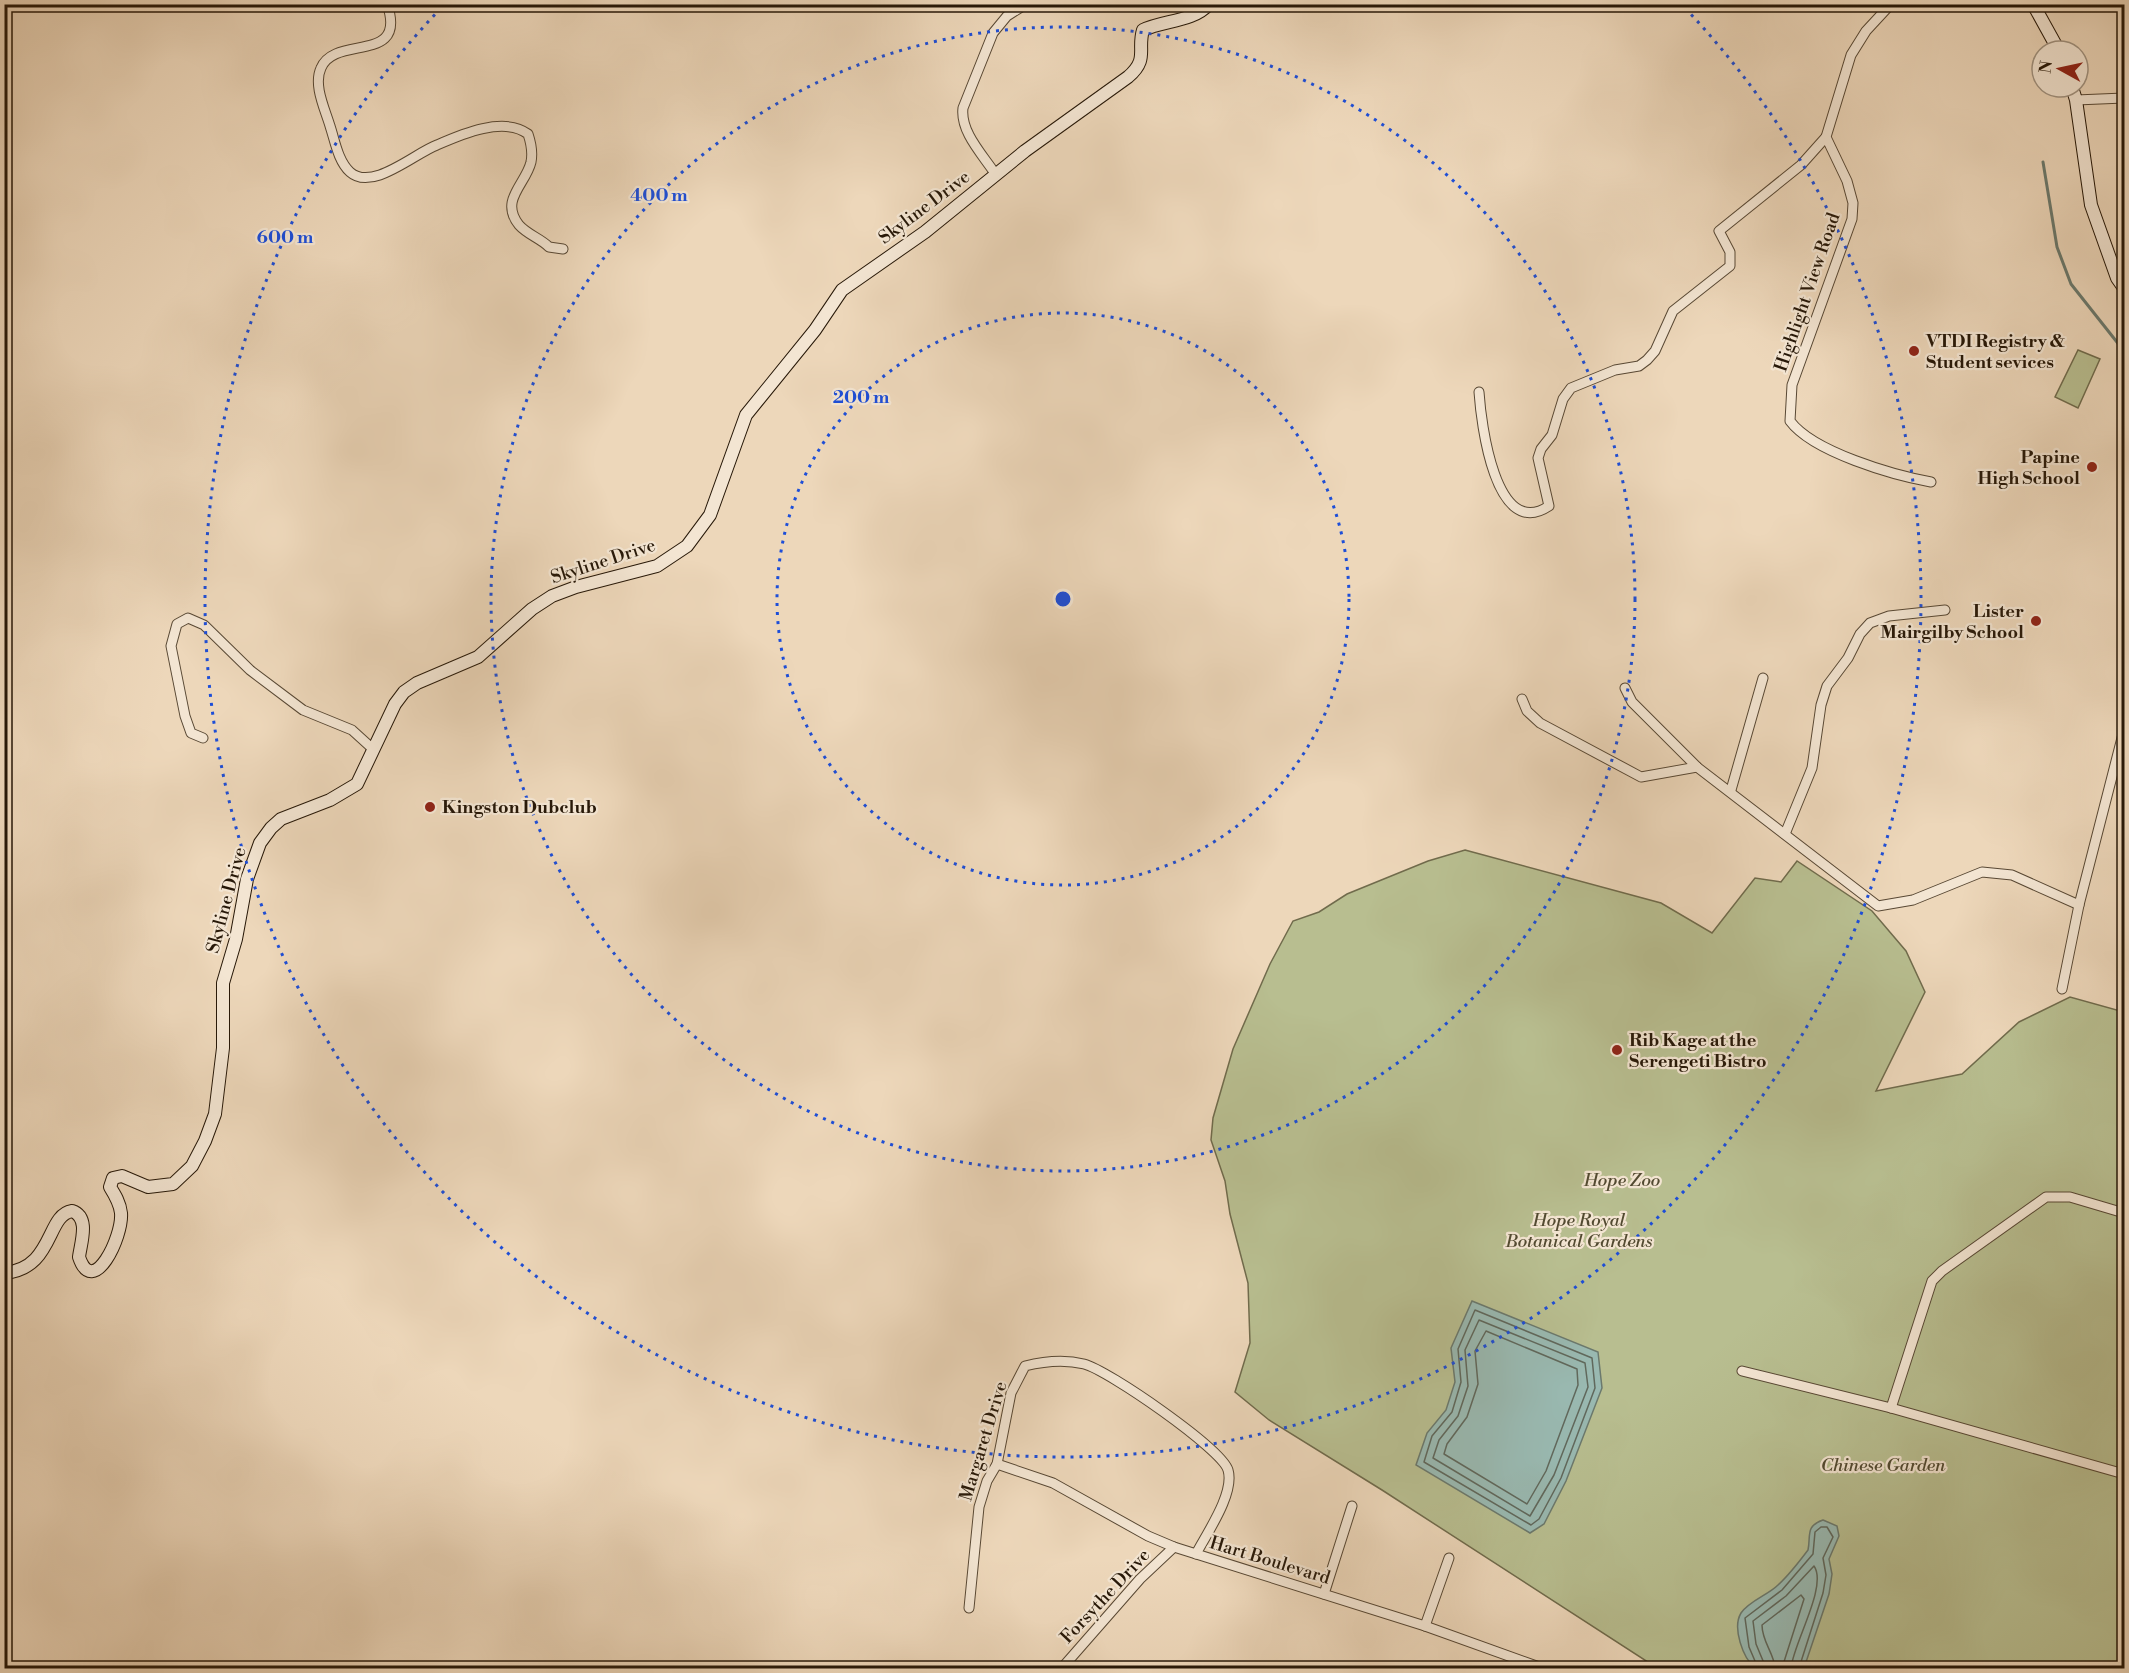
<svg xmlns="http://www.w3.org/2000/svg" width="2129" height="1673" font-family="'Libre Bodoni',serif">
<rect width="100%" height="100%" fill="#edd7ba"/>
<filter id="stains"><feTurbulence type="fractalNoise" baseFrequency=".00333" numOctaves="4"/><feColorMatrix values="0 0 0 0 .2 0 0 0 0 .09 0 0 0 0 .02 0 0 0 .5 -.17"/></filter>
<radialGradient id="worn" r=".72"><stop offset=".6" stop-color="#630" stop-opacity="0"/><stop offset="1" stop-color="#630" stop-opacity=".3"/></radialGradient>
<!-- green -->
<g fill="#b8be90" stroke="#706b4c" stroke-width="1.5">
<path d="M2078,350L2100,359L2078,408L2055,397Z"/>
<path d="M1465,850L1661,903L1712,933L1755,878L1781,882L1797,861L1872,911L1906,951L1925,992L1876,1091L1962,1074L2019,1022L2070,997L2124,1012V1668H1657L1382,1490L1269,1420L1235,1392L1250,1343L1248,1283L1230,1214L1225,1181L1211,1140L1213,1118L1233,1049L1270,964L1293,921L1319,912L1347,894L1428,861Z"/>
</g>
<!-- water -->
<g fill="#99b9b1" stroke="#6b796d" stroke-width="1.5">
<path d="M1472,1301L1598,1352L1602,1388L1566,1481L1544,1524L1530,1533L1416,1465L1427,1433L1446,1410L1455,1382L1451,1348Z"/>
<path d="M1823,1520L1837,1526L1839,1536L1829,1559L1832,1574L1829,1594L1804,1668H1755C1743,1658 1732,1628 1741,1613C1749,1601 1768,1595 1778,1585C1789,1575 1799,1562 1808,1550C1811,1536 1805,1526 1823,1520Z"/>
</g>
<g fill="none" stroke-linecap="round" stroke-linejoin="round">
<!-- shore -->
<g stroke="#60685c" stroke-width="1.5">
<path d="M1475,1310L1592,1358L1595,1388L1561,1478L1539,1519L1531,1525L1424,1462L1432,1436L1452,1412L1461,1382L1458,1349Z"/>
<path d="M1479,1320L1585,1363L1588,1387L1554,1475L1530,1516L1433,1458L1439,1440L1458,1416L1468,1386L1465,1350Z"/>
<path d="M1486,1331L1577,1369L1578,1385L1546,1471L1527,1504L1444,1454L1447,1444L1467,1417L1478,1384L1475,1351Z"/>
<path d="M1758,1668L1749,1647L1745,1618L1782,1590L1813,1554L1815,1532L1821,1527H1827L1833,1537L1823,1558L1826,1575L1823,1593L1799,1668"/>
<path d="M1766,1668L1756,1644L1753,1621L1786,1596L1814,1566C1828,1586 1793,1644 1791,1668"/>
<path d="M1775,1668C1774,1653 1762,1642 1762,1625L1801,1595L1804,1599L1782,1668"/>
</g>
<!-- stream -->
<path stroke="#6b796d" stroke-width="3" d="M2043,162L2057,247L2071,284L2124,351"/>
<defs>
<g id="street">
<path d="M387,4C408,65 335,34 321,68C313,85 325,109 330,126C335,141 338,161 350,172C372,192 415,153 437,145C462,134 504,116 528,134C531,143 533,152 531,162C526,184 499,200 519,225C528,235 540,238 549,247L563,249"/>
<path d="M1891,4L1866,31L1851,55L1826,137L1847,181L1853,203L1852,219L1792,385L1790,421C1813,452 1893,475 1931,482"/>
<path d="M2076,100L2124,98"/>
<path d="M996,175C983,155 960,132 963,108L993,33L1007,16L1026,4"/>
<path d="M1479,392C1481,422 1495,542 1549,506L1538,458L1541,449L1552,435L1563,399L1571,388L1615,370L1639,366L1647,360L1655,351L1673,311L1730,266V252L1719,231L1801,165L1826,137"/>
<path d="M1625,688L1632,702L1697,767L1878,906L1913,900L1982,872L2012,875L2079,905"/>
<path d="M1522,699L1527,711L1540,723L1641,777L1697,767"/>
<path d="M203,738L191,733L185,716L171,646L177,624L188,618L204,625L250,670L303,710L352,730L374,750"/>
<path d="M1731,790L1763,678"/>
<path d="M1785,834L1812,768L1821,705L1827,686L1848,658L1860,634L1870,623L1889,616L1945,610"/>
<path d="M2062,989L2079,905L2124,730"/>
<path d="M1742,1371L1891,1408L2124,1474"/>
<path d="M1891,1408L1932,1281L1942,1271L2046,1197H2070L2124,1213"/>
<path d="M997,1464L1053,1483L1148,1536L1174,1547L1425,1626L1542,1668"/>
<path d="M1324,1594L1352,1506"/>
<path d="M969,1608L979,1507L987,1481L997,1464L1011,1393L1025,1366C1045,1361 1064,1359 1084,1364C1108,1370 1222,1449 1228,1470C1235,1493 1207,1533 1196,1554"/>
<path d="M1425,1626L1449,1558"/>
<path d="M1062,1668L1140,1579L1174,1547"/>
</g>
<g id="secondary">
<path d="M2033,4L2059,51"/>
<path d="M2072,87L2076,100L2091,205L2117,278L2124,288"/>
<path d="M4,1273C54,1269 46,1215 72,1211C90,1217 81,1242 79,1257C93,1299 123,1237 121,1213C120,1203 115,1195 110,1187L113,1178L122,1176L148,1187L173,1184L192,1166L205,1141L215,1114L223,1048V983L236,939L247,879L260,843L271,828L281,819L330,800L357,784L395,704L404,692L417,683L478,657L532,609L552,596L576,587L657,566L687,546L710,515L746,415L815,330L842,290L925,232L1025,151L1128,77C1149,59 1137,50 1143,30C1164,20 1193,22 1209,4"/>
</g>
</defs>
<!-- street casing -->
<use href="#street" stroke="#584834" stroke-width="11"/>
<!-- secondary casing -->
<use href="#secondary" stroke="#271808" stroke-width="14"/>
<!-- street -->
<use href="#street" stroke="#f3e5d2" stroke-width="9"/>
<!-- secondary -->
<use href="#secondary" stroke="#f3e5d2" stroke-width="12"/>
</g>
<!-- distance rings -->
<g fill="none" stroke="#1d4ed8" stroke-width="3" stroke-dasharray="3 6">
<circle cx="1063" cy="599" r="286"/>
<circle cx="1063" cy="599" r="572"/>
<path d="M1685 8A858 858 0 1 1 441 8"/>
</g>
<!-- markers -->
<g fill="#8f2418" stroke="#f3e5d2" stroke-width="2">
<circle cx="1914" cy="351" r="6"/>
<circle cx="2092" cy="467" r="6"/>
<circle cx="2036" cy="621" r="6"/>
<circle cx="430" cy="807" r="6"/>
<circle cx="1617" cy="1050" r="6"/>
</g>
<g text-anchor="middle" stroke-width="4.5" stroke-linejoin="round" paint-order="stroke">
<!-- street labels -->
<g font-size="18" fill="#271808" stroke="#f3e5d2">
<text transform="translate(924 207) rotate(-37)" y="6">Skyline Drive</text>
<text transform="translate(1807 292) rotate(-71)" y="6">Highlight View Road</text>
<text transform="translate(603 561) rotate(-18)" y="6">Skyline Drive</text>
<text transform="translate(226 900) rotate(-75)" y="6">Skyline Drive</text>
<text transform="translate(983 1441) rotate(-73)" y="6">Margaret Drive</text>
<text transform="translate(1270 1560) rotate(17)" y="6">Hart Boulevard</text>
<text transform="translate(1105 1596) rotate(-47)" y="6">Forsythe Drive</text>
</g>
<!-- poi labels -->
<g font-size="18" font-weight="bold" fill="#271808" stroke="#f3e5d2" text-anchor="start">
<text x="1926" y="347">VTDI Registry &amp;<tspan x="1926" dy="21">Student sevices</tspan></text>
<text x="2080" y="463" text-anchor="end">Papine<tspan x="2080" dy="21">High School</tspan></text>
<text x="2024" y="617" text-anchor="end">Lister<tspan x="2024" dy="21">Mairgilby School</tspan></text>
<text x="442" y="813">Kingston Dubclub</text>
<text x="1629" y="1046">Rib Kage at the<tspan x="1629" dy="21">Serengeti Bistro</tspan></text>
</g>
<!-- park labels -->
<g font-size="18" font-style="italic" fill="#524a31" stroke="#f3e5d2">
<text x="1622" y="1186">Hope Zoo</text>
<text x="1579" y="1226">Hope Royal<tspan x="1579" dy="21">Botanical Gardens</tspan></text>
<text x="1883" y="1471">Chinese Garden</text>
</g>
</g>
<circle cx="1063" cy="599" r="9" fill="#1d4ed8" stroke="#f3e5d2" stroke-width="3"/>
<g font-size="18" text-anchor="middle" font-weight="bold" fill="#1d4ed8" stroke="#f3e5d2" stroke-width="4.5" stroke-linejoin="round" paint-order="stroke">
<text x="659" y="201">400 m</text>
<text x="285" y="243">600 m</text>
<text x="861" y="403">200 m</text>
</g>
<!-- margin -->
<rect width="2129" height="1673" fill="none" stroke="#edd7ba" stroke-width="24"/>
<rect x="6" y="6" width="2117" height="1661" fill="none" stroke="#271808" stroke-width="3"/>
<rect x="12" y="12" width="2105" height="1649" fill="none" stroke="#271808" stroke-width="1.5"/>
<!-- north arrow -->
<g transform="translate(2060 69) rotate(278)"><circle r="28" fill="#f3e5d2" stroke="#a19381" stroke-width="1.5"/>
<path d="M0-4.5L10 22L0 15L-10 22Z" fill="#8f2418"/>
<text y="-9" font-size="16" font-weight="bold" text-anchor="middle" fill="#271808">N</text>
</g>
<rect width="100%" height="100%" filter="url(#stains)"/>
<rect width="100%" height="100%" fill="url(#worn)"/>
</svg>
